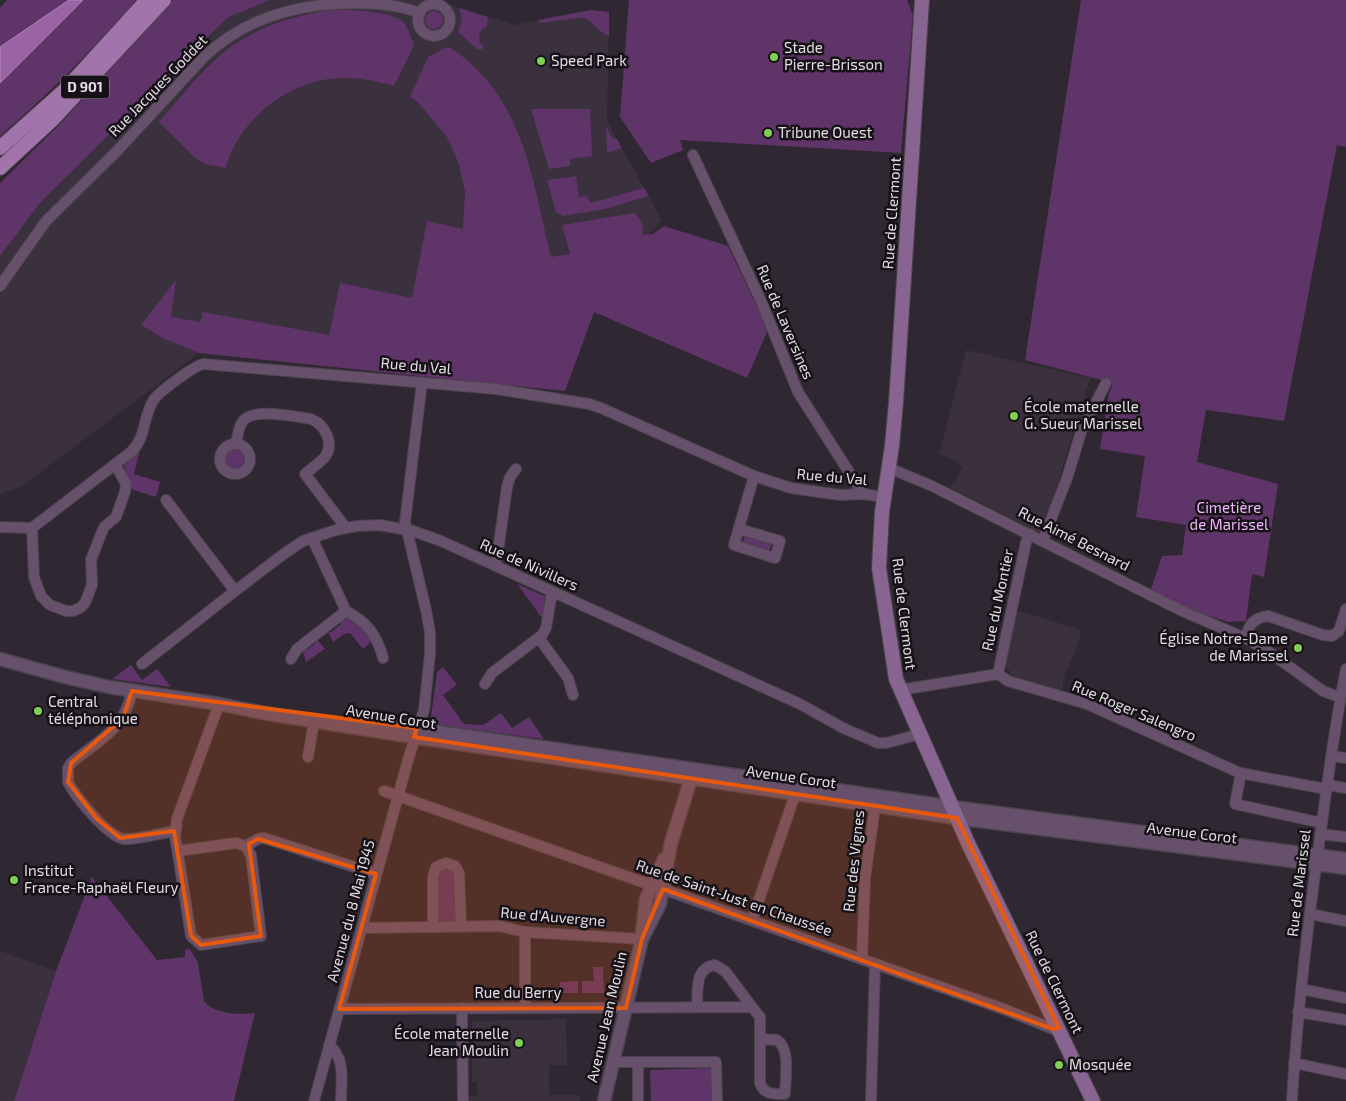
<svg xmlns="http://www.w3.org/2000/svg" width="1346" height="1101" font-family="'Exo 2',sans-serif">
<rect width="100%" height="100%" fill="#2f2731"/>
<!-- built -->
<g fill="#3b303e">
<path d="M270,0H434L515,25L591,10L609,12L607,121L662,220L607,278L565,391L199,353L21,487L0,494V254L40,203L227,18Z"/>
<path d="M966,350L1090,378L1042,534L949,487L955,482L962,467L956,461L939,454Z"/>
<path d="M1016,610L1082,630L1074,655L1065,674L1061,692L1011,676L1009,670L1004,665Z"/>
<path d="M0,951L56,971L14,1101H0Z"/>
<path d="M566,1019L567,1066L549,1065V1095H580V1101H469V1097L478,1096L477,1082H472V1021Z"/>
</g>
<!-- green -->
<g fill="#5f3468">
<path d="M7,0H136C94,48 49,94 0,136V8Z"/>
<path d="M173,0H270L227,18L40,203L0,256V183L61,123Z"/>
<path d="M629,0H907L913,15L901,153L680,140L683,150L651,163L620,117Z"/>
<path d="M1081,0H1346V147L1337,145L1284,421L1206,410L1197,462L1278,484L1264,577L1252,574L1246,621L1229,622L1174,605L1151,589L1162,556L1182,555L1186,525L1136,517L1145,456L1100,449L1109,394L1113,383L1025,360Z"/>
<path d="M459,8L488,17L487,26C477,31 477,40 484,48L478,50L458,32L462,19Z"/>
<path d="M331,10C347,10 394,10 404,23C408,29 411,38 414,45L394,86C372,80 351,76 329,79C284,84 236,124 226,168L205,164L195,158L159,122C180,98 202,69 228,49C257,27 295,15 331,10Z"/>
<path d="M591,10L609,12V36C598,32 594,22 584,17L540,23L538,20Z"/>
<circle cx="434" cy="20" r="9"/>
<path d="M445,48H451C524,97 532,179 551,257L570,254L562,225L635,213L642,222L643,235L653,234L664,226L728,246L768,330L747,378L594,312L565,391L199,353L165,339L141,325L176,280L171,317L200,322L203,312L329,335L340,283L412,298L427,221L463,229L465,191L459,164L447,137L418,102L410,97L428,57Z"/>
<path d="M531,109H590L592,156L570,159V166L549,169Z"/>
<path d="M606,127L612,138L617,139L622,148L607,153Z"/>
<path d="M576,176L579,197L587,196L590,203L644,188L649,196L605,209L563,216L556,212L547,180Z"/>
<circle cx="234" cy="459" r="10"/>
<path d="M140,450L134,474L160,482L156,497L131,489L124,466L126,460Z"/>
<path d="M745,536L772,543L769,552L742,544Z"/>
<path d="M517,584L545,596L542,618Z"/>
<path d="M346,618L360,625L373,640L363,649L350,633L344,634L333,642L328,632H331L341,624V619Z"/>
<path d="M316,638L325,649L306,662L302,649L307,650L315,644Z"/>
<path d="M131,665L142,680L157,669L171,687L112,679Z"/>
<path d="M443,667L457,685L443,695L464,724L483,725L501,713L512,728L529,717L544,739L438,725L434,723L431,717L437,672Z"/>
<path d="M445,869H451L455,873L456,922L438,921V875L441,870Z"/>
<path d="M92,877L157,960L185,957V950L190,949L198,963L204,1001C213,1014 240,1015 255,1013L234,1101H14L56,971Z"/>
<path d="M593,967H603L604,993H582V981H594Z"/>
<path d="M578,981V993H560V982Z"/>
<path d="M711,1068L712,1101H651L650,1070Z"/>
</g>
<!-- water -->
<path fill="#9963a4" stroke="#af87b7" d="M69,0H83L0,83V47Z"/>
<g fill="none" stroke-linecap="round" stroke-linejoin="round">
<defs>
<g id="minor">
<circle cx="434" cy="20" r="16"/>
<path d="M693,155L761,301L798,392L863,494"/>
<path d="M0,286L46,221L117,151L203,58C251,11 314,0 379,4C393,6 407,7 420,14"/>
<path d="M236,443C238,436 238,427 243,421C253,407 296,417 311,419C326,425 335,445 324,458C318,464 311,469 305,474L346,528"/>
<circle cx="235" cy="459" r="15"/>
<path d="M889,468L932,486L1180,610L1245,638L1265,649L1323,691L1339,697"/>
<path d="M166,500L235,591"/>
<path d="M0,527L32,528L131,452C146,438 143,417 153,401C157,393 194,366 203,364L496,389L589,404L601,408L754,476L791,488L840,495L863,494L884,497"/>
<path d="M32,528L34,577L41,596L50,605L66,611H73L80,608L85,603L92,585L91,560L101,534L104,527L116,517L125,492L126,484L115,464"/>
<path d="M739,529L780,541L775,558L734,545L754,476"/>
<path d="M1043,540L1067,478L1082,429L1106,383"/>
<path d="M496,565L507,487L510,477L516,469"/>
<path d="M346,611C367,622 377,635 383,658"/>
<path d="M539,638L568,678L573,695"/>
<path d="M1245,638C1249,625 1253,618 1268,616L1323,635L1332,636L1339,631L1346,609"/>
<path d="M291,659L297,649L346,611L312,538"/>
<path d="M142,664L235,591L285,553L303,541L336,530L357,526L380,525L413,531L441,541L800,704L843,728L878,743H886L920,734"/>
<path d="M998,674L1008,681L1087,704L1240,773L1326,789"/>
<path d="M998,674L1026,542L1030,534"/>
<path d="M485,684L492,673L542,635L546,628L552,592"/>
<path d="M900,690L998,674"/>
<path d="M132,691C124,730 100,739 71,763L68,768V782C75,796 108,837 124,839C139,840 160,833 175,831"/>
<path d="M1331,756L1346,758"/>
<path d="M308,757L314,721"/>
<path d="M1241,773L1235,804L1322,823"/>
<path d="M1327,785L1346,788"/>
<path d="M384,791L1006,1010L1053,1029L1059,1028"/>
<path d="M1320,834L1346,837"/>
<path d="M246,846L258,839L264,838L376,874"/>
<path d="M178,851L236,843L246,846L251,855L261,936L201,945L191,936L175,836L177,819L219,704"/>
<path d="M1310,914L1346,921"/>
<path d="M752,920L797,789"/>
<path d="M433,927V877L436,867L446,863L455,866L459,873L461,926"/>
<path d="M362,928L499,926L525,932L642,939"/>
<path d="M525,932V1008"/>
<path d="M862,959L865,878L876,799"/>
<path d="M1301,989L1346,998"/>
<path d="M697,1007C698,991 694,968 715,965L726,972L752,1007"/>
<path d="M462,1008L463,1101"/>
<path d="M339,1009L752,1007L760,1017V1083C764,1095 774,1094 785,1094C785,1079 791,1049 777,1040L760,1039"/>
<path d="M1298,1012L1346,1020"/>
<path d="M329,1045C346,1058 341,1083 341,1101"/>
<path d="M613,1062H716L717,1101"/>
<path d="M638,1062V1101"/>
<path d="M1294,1063L1346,1074"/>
<path d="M314,1101L408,760L424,710L430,654V632L426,610L405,522L422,382"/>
<path d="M871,1101L875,964"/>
<path d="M1292,1101C1297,1015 1307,930 1319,845C1327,786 1334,728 1346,669"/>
</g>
<g id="tertiary">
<path d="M0,659L65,677L109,687L219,704L269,714L414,737L957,818L1346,868"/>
<path d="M370,722L953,807L1346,859"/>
<path d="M642,934L646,899L664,859"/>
<path d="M604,1101L642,939L660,904L671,843L693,772"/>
</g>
<path id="secondary" d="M922,0L896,402L892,446L882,512L879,568L896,679L968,843L1093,1101"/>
<g id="primary">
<path d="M0,148L66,89L147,0"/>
<path d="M0,168L53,119L164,0"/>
</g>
</defs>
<!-- minor casing -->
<use href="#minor" stroke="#4c444d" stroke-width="12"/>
<!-- tertiary casing -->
<use href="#tertiary" stroke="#4c444d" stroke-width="15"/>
<!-- secondary casing -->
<use href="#secondary" stroke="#4c444d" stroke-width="16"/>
<!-- primary casing -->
<use href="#primary" stroke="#4c444d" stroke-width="16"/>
<!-- minor -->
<use href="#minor" stroke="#67506b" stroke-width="10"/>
<!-- tertiary -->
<use href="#tertiary" stroke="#67506b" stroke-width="12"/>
<!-- secondary -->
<use href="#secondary" stroke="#886590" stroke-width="14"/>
<!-- primary -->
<use href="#primary" stroke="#a274ac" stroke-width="14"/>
</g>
<!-- marked area -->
<path fill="#e8590c" fill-opacity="0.2" stroke="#e8590c" stroke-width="4" stroke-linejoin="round" d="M132,691L417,728L414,737L957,818L1059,1028L1053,1029L663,889L642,939L626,1008L339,1009L376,874L258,839L249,844L261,936L201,945L191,936L174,831L120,838L97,819L68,782L71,763L123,718Z"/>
<!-- markers -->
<g fill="#7fd052" stroke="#151116" stroke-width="2">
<circle cx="774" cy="57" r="5"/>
<circle cx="541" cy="61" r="5"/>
<circle cx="768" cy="133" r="5"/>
<circle cx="1014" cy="416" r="5"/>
<circle cx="1298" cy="648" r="5"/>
<circle cx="38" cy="711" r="5"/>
<circle cx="14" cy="880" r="5"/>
<circle cx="519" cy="1043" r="5"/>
<circle cx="1059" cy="1065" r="5"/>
</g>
<g text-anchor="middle" stroke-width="5" stroke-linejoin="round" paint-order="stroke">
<!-- shield labels -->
<rect fill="#151116" stroke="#a49fa6" stroke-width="1" x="61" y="75.5" width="48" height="23" rx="4"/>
<g font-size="14" font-weight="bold" fill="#e2dce3">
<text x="85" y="92">D 901</text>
</g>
<!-- poi labels -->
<g font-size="15" fill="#e2dce3" stroke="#151116" text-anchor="start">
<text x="784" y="53">Stade<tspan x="784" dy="17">Pierre-Brisson</tspan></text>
<text x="551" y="66">Speed Park</text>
<text x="778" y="138">Tribune Ouest</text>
<text x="1024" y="412">École maternelle<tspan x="1024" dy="17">G. Sueur Marissel</tspan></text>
<text x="1288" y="644" text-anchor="end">Église Notre-Dame<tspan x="1288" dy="17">de Marissel</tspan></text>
<text x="48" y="707">Central<tspan x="48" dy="17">téléphonique</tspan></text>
<text x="24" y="876">Institut<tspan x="24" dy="17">France-Raphaël Fleury</tspan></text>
<text x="509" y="1039" text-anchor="end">École maternelle<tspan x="509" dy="17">Jean Moulin</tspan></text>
<text x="1069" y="1070">Mosquée</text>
</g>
<!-- street labels -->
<g font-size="15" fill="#e2dce3" stroke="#151116">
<text transform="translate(158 86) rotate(-46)" y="5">Rue Jacques Goddet</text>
<text transform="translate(892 213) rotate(-86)" y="5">Rue de Clermont</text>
<text transform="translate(785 322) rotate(67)" y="5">Rue de Laversines</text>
<text transform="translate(416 366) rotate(5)" y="5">Rue du Val</text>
<text transform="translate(832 477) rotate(5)" y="5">Rue du Val</text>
<text transform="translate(1074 539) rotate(27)" y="5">Rue Aimé Besnard</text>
<text transform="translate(529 565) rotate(24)" y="5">Rue de Nivillers</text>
<text transform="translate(998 600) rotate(-78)" y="5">Rue du Montier</text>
<text transform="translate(904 614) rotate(83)" y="5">Rue de Clermont</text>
<text transform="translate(1134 711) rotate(23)" y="5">Rue Roger Salengro</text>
<text transform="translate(391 717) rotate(9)" y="5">Avenue Corot</text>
<text transform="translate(791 777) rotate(8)" y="5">Avenue Corot</text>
<text transform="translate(1192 833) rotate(7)" y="5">Avenue Corot</text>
<text transform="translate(854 861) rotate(-84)" y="5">Rue des Vignes</text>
<text transform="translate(1299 883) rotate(-83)" y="5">Rue de Marissel</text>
<text transform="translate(734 898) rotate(19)" y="5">Rue de Saint-Just en Chaussée</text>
<text transform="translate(351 911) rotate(-75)" y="5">Avenue du 8 Mai 1945</text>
<text transform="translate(553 917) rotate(5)" y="5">Rue d'Auvergne</text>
<text transform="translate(1054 982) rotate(64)" y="5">Rue de Clermont</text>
<text x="518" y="998">Rue du Berry</text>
<text transform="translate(607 1017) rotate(-77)" y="5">Avenue Jean Moulin</text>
</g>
<!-- park labels -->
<g font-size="15" fill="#f1b6fe" stroke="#151116">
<text x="1229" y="513">Cimetière<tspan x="1229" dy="17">de Marissel</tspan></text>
</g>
</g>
</svg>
